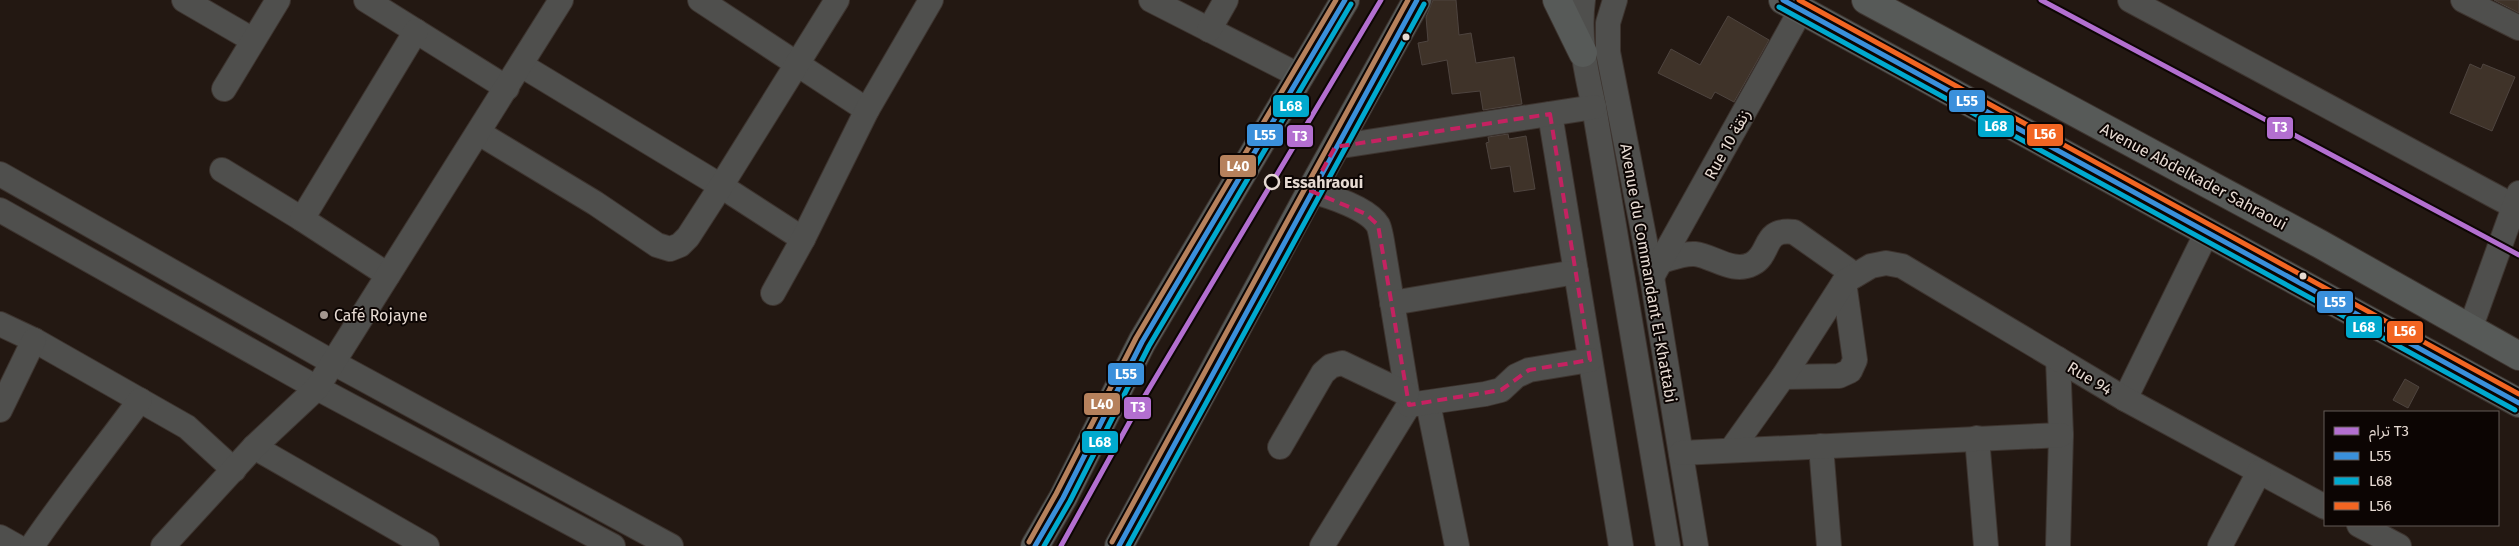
<svg xmlns="http://www.w3.org/2000/svg" width="2519" height="546" font-family="'Fira Sans','Noto Sans Arabic',sans-serif">
<rect width="100%" height="100%" fill="#231812"/>
<!-- building -->
<g fill="#3f3329" stroke="#4e443f">
<path d="M1433,0H1456L1459,35L1471,33L1476,63L1514,57L1522,104L1483,110L1480,91L1452,94L1447,60L1422,65L1418,43L1428,41L1426,17Z"/>
<path d="M2494,0H2519V13Z"/>
<path d="M1728,16L1769,40L1734,102L1715,92L1711,99L1658,73L1671,49L1700,65Z"/>
<path d="M2470,64L2481,69L2483,64L2515,77L2492,131L2450,113Z"/>
<path d="M1508,134L1509,139L1526,136L1535,189L1514,192L1510,166L1491,169L1486,143L1489,142L1488,137Z"/>
<path d="M2405,379L2419,387L2408,408L2393,400Z"/>
</g>
<g fill="none" stroke-linecap="round" stroke-linejoin="round">
<defs>
<g id="minor">
<path d="M184,0L253,40"/>
<path d="M366,0L507,88"/>
<path d="M700,0L867,110"/>
<path d="M1151,0L1300,76"/>
<path d="M1583,0C1578,37 1586,71 1594,107L1668,546"/>
<path d="M1615,0L1608,23V52L1652,277L1696,546"/>
<path d="M2130,0L2519,209"/>
<path d="M2463,0L2519,28"/>
<path d="M1209,30L1226,0"/>
<path d="M521,65L721,186L803,239"/>
<path d="M224,89L278,0"/>
<path d="M1550,114L1621,546"/>
<path d="M479,133L595,203L657,245L670,249L680,245L688,237L721,186L837,0"/>
<path d="M1335,147L1594,107"/>
<path d="M222,170L302,219"/>
<path d="M0,174L332,362L671,546"/>
<path d="M1311,191C1329,196 1368,208 1378,225C1380,229 1381,236 1382,241L1409,405L1322,546"/>
<path d="M0,210L317,388L613,546"/>
<path d="M1661,261C1672,258 1684,253 1695,254C1713,256 1733,274 1752,264C1772,254 1761,228 1794,232L1855,275"/>
<path d="M388,275L302,219L416,31"/>
<path d="M1652,277L1801,10"/>
<path d="M773,293L803,239L867,110L931,0"/>
<path d="M1392,303L1576,272"/>
<path d="M0,324L34,340L187,427L234,470"/>
<path d="M2470,329L2519,193"/>
<path d="M2058,359L2061,435L2058,546"/>
<path d="M1783,377L1839,376L1850,371L1855,360L1844,282"/>
<path d="M2125,399L2207,232"/>
<path d="M1428,403L1457,546"/>
<path d="M1409,405L1485,394L1501,390L1516,376L1529,370L1590,360"/>
<path d="M0,410L34,340"/>
<path d="M1977,438L1986,546"/>
<path d="M1821,446L1829,546"/>
<path d="M254,447L427,546"/>
<path d="M1280,447L1323,373L1331,366L1342,363L1407,394"/>
<path d="M1731,450L1783,377L1844,282L1871,266L1886,263L1902,266L2125,399L2325,507"/>
<path d="M1681,453L2061,435"/>
<path d="M2359,525L2399,546"/>
<path d="M0,537L16,546"/>
<path d="M32,546C66,496 104,449 140,400"/>
<path d="M163,546L254,447L317,388L561,0"/>
<path d="M2220,546L2259,472"/>
</g>
<g id="major">
<path d="M1557,0L1583,53"/>
<path d="M1783,0L2519,403"/>
<path d="M1866,0L2320,244L2519,356"/>
<path d="M1035,546L1063,498L1142,342L1345,0"/>
<path d="M1119,546L1311,191L1417,0"/>
</g>
</defs>
<!-- minor casing -->
<use href="#minor" stroke="#3d342f" stroke-width="26"/>
<!-- major casing -->
<use href="#major" stroke="#3d342f" stroke-width="30"/>
<!-- minor -->
<use href="#minor" stroke="#4f4f4d" stroke-width="24"/>
<!-- major -->
<use href="#major" stroke="#575a58" stroke-width="28"/>
<defs>
<g id="bus-1">
<path d="M1783,0L2519,403"/>
<path d="M1035,546L1063,498L1142,342L1345,0"/>
<path d="M1119,546L1417,0"/>
</g>
<g id="bus-2">
<path d="M1779,7L2515,410"/>
<path d="M1044,546L1070,501L1149,346L1351,4"/>
<path d="M1128,546L1424,4"/>
</g>
<path id="bus-3" d="M1799,0L2519,394"/>
<g id="bus-4">
<path d="M1029,542L1056,494L1136,338L1336,0"/>
<path d="M1112,542L1408,0"/>
</g>
</defs>
<!-- bus-1 casing -->
<use href="#bus-1" stroke="#0c0503" stroke-width="9"/>
<!-- bus-2 casing -->
<use href="#bus-2" stroke="#0c0503" stroke-width="9"/>
<!-- bus-3 casing -->
<use href="#bus-3" stroke="#0c0503" stroke-width="9"/>
<!-- bus-4 casing -->
<use href="#bus-4" stroke="#0c0503" stroke-width="9"/>
<!-- bus-1 -->
<use href="#bus-1" stroke="#3a90db" stroke-width="5"/>
<!-- bus-2 -->
<use href="#bus-2" stroke="#00a9ce" stroke-width="5"/>
<!-- bus-3 -->
<use href="#bus-3" stroke="#f26522" stroke-width="5"/>
<!-- bus-4 -->
<use href="#bus-4" stroke="#b6815c" stroke-width="5"/>
<defs>
<g id="tram-1">
<path d="M2041,0L2519,255"/>
<path d="M1061,546L1134,414L1381,0"/>
</g>
</defs>
<!-- tram-1 casing -->
<use href="#tram-1" stroke="#0c0503" stroke-width="9"/>
<!-- tram-1 -->
<use href="#tram-1" stroke="#b36fd0" stroke-width="5"/>
</g>
<!-- marked area -->
<path fill="none" stroke="#c42261" stroke-width="4" stroke-dasharray="10 6" stroke-linejoin="round" d="M1550,114L1590,360L1529,370L1501,390L1409,405L1378,225L1366,214L1311,191L1335,147Z"/>
<!-- markers -->
<g fill="#e6dad2" stroke="#0c0503" stroke-width="2">
<circle cx="1406" cy="37" r="4.5"/>
<circle cx="2303" cy="276" r="4.5"/>
</g>
<circle fill="#0c0503" stroke="#e6dad2" stroke-width="2.5" cx="1272" cy="182" r="7"/>
<circle fill="#a2968f" stroke="#0c0503" stroke-width="2" cx="324" cy="315" r="5"/>
<g text-anchor="middle" stroke-width="4" stroke-linejoin="round" paint-order="stroke">
<!-- street labels -->
<g font-size="16" fill="#e6dad2" stroke="#0c0503">
<text transform="translate(1727 144) rotate(-61)" y="6">Rue 10 زنقة</text>
<text transform="translate(2194 176) rotate(28)" y="6">Avenue Abdelkader Sahraoui</text>
<text transform="translate(1649 273) rotate(80)" y="6">Avenue du Commandant El-Khattabi</text>
<text transform="translate(2090 378) rotate(31)" y="6">Rue 94</text>
</g>
<!-- stop labels -->
<g font-size="16" font-weight="bold" fill="#e6dad2" stroke="#0c0503" text-anchor="start">
<text x="1284" y="188">Essahraoui</text>
</g>
<!-- poi labels -->
<g font-size="16" fill="#e6dad2" stroke="#0c0503" text-anchor="start">
<text x="334" y="321">Café Rojayne</text>
</g>
</g>
<g stroke="#0c0503" stroke-width="2">
<rect x="1948" y="89" width="38" height="24" rx="5" fill="#3a90db"/>
<rect x="1272" y="94" width="38" height="24" rx="5" fill="#00a9ce"/>
<rect x="1977" y="114" width="38" height="24" rx="5" fill="#00a9ce"/>
<rect x="2266" y="116" width="28" height="24" rx="5" fill="#b36fd0"/>
<rect x="2026" y="123" width="38" height="24" rx="5" fill="#f26522"/>
<rect x="1246" y="123" width="38" height="24" rx="5" fill="#3a90db"/>
<rect x="1286" y="124" width="28" height="24" rx="5" fill="#b36fd0"/>
<rect x="1219" y="154" width="38" height="24" rx="5" fill="#b6815c"/>
<rect x="2316" y="290" width="38" height="24" rx="5" fill="#3a90db"/>
<rect x="2345" y="315" width="38" height="24" rx="5" fill="#00a9ce"/>
<rect x="2386" y="320" width="38" height="24" rx="5" fill="#f26522"/>
<rect x="1107" y="362" width="38" height="24" rx="5" fill="#3a90db"/>
<rect x="1083" y="392" width="38" height="24" rx="5" fill="#b6815c"/>
<rect x="1123" y="396" width="29" height="24" rx="5" fill="#b36fd0"/>
<rect x="1081" y="430" width="38" height="24" rx="5" fill="#00a9ce"/>
</g>
<g font-size="14" text-anchor="middle" font-weight="bold" fill="#fff">
<text x="1967" y="106">L55</text>
<text x="1291" y="111">L68</text>
<text x="1996" y="131">L68</text>
<text x="2280" y="132">T3</text>
<text x="2045" y="139">L56</text>
<text x="1265" y="140">L55</text>
<text x="1300" y="141">T3</text>
<text x="1238" y="171">L40</text>
<text x="2335" y="307">L55</text>
<text x="2364" y="332">L68</text>
<text x="2405" y="336">L56</text>
<text x="1126" y="379">L55</text>
<text x="1102" y="409">L40</text>
<text x="1138" y="412">T3</text>
<text x="1100" y="447">L68</text>
</g>
<!-- legend -->
<rect x="2324" y="411" width="175" height="115" fill="#0c0503" stroke="#635a56"/>
<rect x="2334" y="427" width="25" height="8" fill="#b36fd0" stroke="#635a56"/>
<text x="2369" y="436" font-size="15" fill="#e6dad2">ترام T3</text>
<rect x="2334" y="452" width="25" height="8" fill="#3a90db" stroke="#635a56"/>
<text x="2369" y="461" font-size="15" fill="#e6dad2">L55</text>
<rect x="2334" y="477" width="25" height="8" fill="#00a9ce" stroke="#635a56"/>
<text x="2369" y="486" font-size="15" fill="#e6dad2">L68</text>
<rect x="2334" y="502" width="25" height="8" fill="#f26522" stroke="#635a56"/>
<text x="2369" y="511" font-size="15" fill="#e6dad2">L56</text>
</svg>
